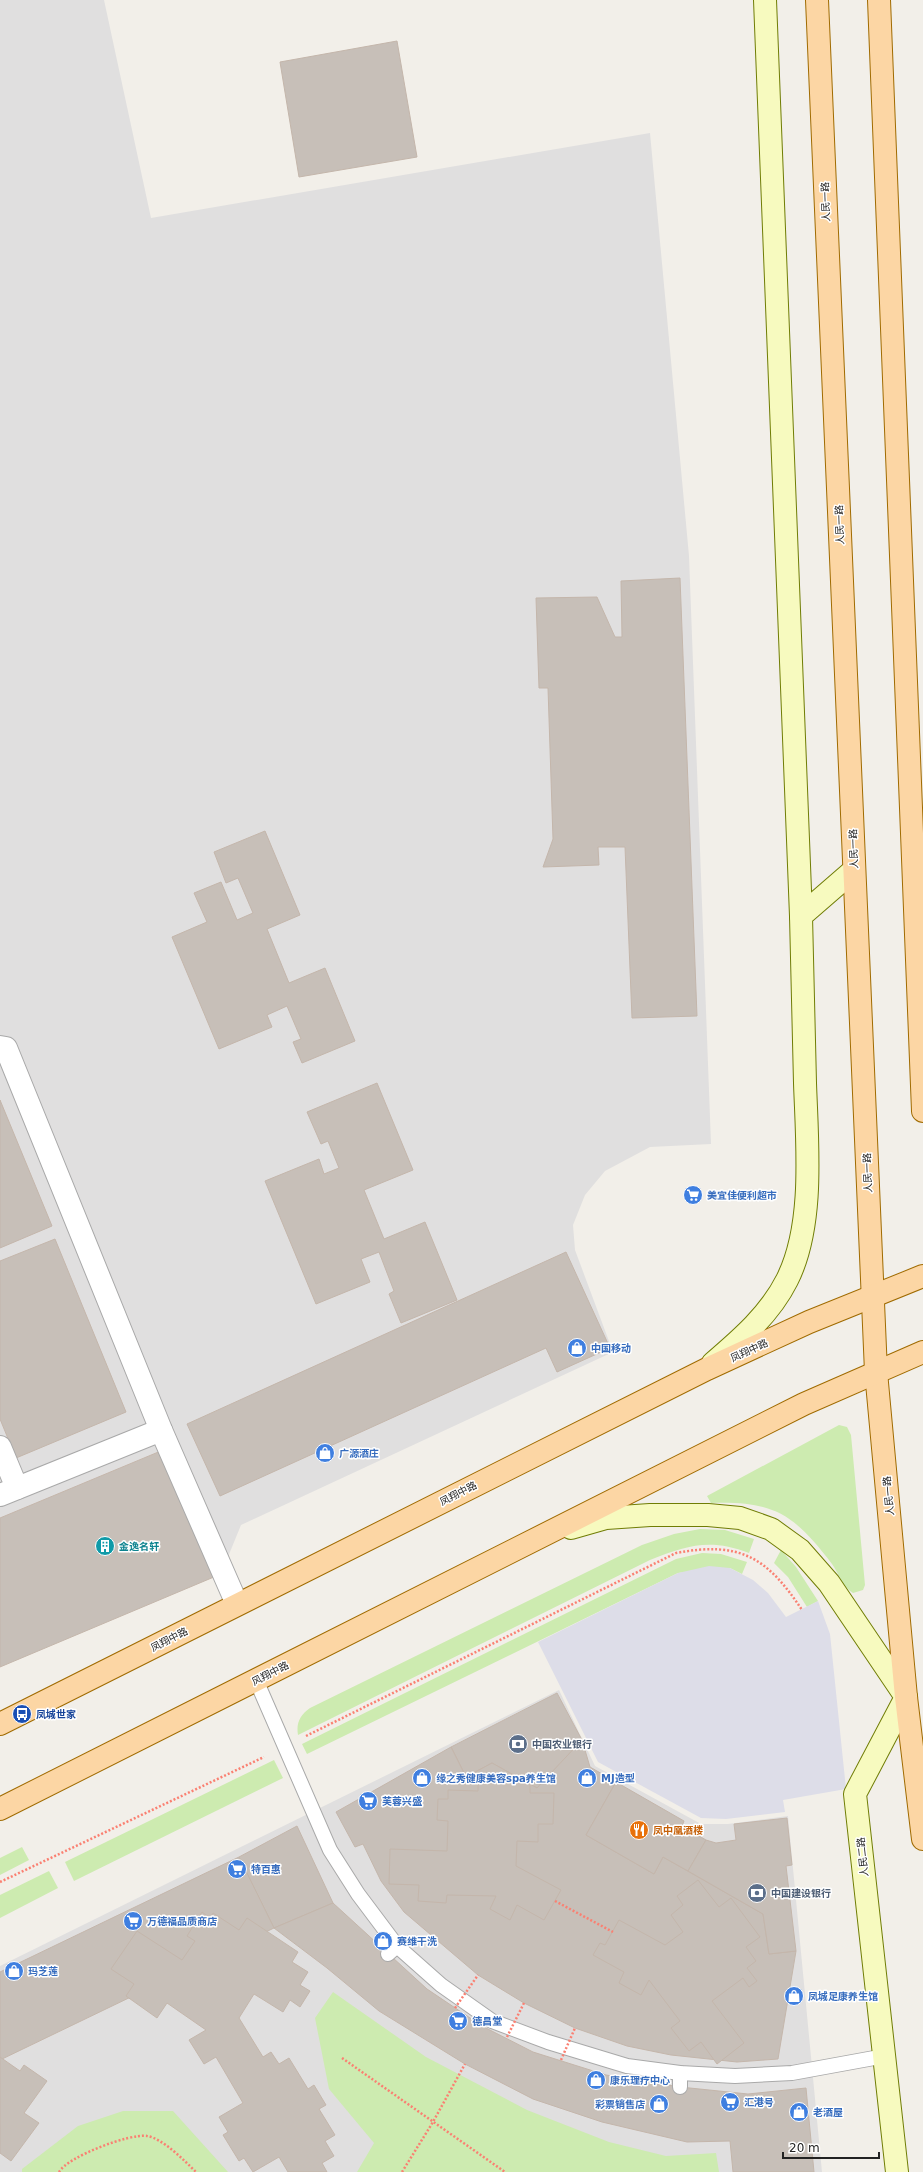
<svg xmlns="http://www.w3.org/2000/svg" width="923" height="2172" font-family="'DejaVu Sans','Noto Sans SC',sans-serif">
<rect width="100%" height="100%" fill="#f2efe9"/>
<!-- residential -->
<g fill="#e0dfdf">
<path d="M0,0H104L151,218L650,133L689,556L711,1144L650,1147L605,1171L585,1195L573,1225L575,1250L613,1352L241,1525L221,1574L168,1448L0,1518Z"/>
<path d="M559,1690L595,1766L701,1824H728L788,1816L822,2172H0V1966Z"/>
</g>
<!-- grass -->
<g fill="#cdebb0">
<path d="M839,1425L847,1427L851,1435L865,1585L863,1590L853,1593C842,1586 839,1574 832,1564C794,1514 774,1501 711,1503L707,1496Z"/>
<path d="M700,1529L725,1530L754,1539L749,1553C711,1538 687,1545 650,1560L298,1735C296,1723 300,1715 310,1708L642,1545L674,1534Z"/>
<path d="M781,1550L796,1567L818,1601L807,1607L788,1577L774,1563Z"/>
<path d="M702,1553L721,1554L747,1562L742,1574L730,1568L678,1573L307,1754L302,1744L676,1559Z"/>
<path d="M274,1760L283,1778L74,1881L65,1862Z"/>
<path d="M22,1847L29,1860L0,1875V1858Z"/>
<path d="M49,1871L58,1888L0,1918V1895Z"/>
<path d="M333,1992L426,2057L527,2110L609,2142L666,2156L716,2153L719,2172H357L374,2143L329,2089L315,2018Z"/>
<path d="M123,2111H173L228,2172H22V2169L78,2126Z"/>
</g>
<!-- plaza -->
<path fill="#dddde8" d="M709,1566L730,1568L753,1580L768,1593L786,1617L818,1601L830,1634L846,1789L783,1800L785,1812L726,1819L701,1818L598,1762L538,1642L678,1573Z"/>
<!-- building -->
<g fill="#c7bfb8" stroke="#c4b6ab">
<path d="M397,41L417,157L299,177L280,62Z"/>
<path d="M680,578L697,1016L632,1018L625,847H598L599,865L543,867L553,839L548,688H539L536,598L597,597L615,637H622L621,581Z"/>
<path d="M265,831L300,915L267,929L289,983L325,968L355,1041L302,1063L293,1042L301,1039L287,1006L267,1015L272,1027L219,1049L172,937L207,922L194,893L221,882L237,920L253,913L238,878L226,883L214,852Z"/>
<path d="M377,1083L413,1170L364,1190L384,1239L425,1222L457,1300L401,1323L389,1294L394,1291L379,1252L361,1259L370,1282L316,1304L265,1181L319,1159L324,1174L339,1168L328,1141L321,1144L307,1112Z"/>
<path d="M0,1100L52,1226L0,1248Z"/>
<path d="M55,1239L126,1412L16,1458L0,1419V1261Z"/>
<path d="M566,1252L610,1348L557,1372L546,1348L220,1496L187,1424Z"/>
<path d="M168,1448L221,1574L0,1667V1518Z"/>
<path d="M557,1693L582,1740L537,1788L492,1763L466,1777L451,1747Z"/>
<path d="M582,1740L590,1767L616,1782L586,1835L654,1874L663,1857L763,1914L769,1954L796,1951L778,2059L737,2062L671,2055L627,2046L575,2028L524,2003L478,1975L404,1912L381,1881L363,1844L355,1847L336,1812L451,1747L466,1777L492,1763L537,1788Z"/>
<path d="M478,1779L530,1781V1793H554L553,1824H538V1842L517,1841L516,1866L561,1890L544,1920L517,1905L510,1920L490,1909L496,1896L447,1895L446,1903L418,1901L419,1885L389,1884L390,1849L447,1851L448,1821L437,1820L438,1799H448V1790L478,1791Z"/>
<path d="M616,1782L684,1821L682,1826L706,1840L688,1871L663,1857L654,1874L586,1835Z"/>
<path d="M787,1818L792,1865L786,1866L796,1951L769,1954L763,1914L688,1871L706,1840L716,1843L736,1840L734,1824Z"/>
<path d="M297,1826L333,1903L274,1928L239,1857Z"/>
<path d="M239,1857L274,1928L0,2060V1972Z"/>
<path d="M698,1880L719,1907L731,1898L760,1937L746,1947L756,1961L747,1968L757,1981L749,1987L743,1978L712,2001L744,2043L717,2064L701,2042L689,2051L671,2028L680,2021L649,1980L641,1995L619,1983L624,1972L593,1955L600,1943L605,1945L619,1920L665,1945L683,1932L671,1915L683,1905L677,1896Z"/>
<path d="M333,1903L427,1989L482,2026L533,2052L606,2075L680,2087L748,2094L806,2088L814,2172H733L730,2141L687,2142L602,2122L533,2099L465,2064L379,2011L327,1968L274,1928Z"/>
<path d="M202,1912L210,1918L213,1913L239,1930L247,1918L298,1952L292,1962L308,1972L300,1985L310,1991L300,2007L290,2000L283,2012L254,1994L239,2018L263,2057L271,2052L279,2064L289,2058L308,2089L314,2085L326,2105L319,2109L335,2135L325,2141L334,2156L322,2163L327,2172H288L279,2157L253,2172L244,2158L239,2161L223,2135L228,2132L219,2117L243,2103L216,2057L204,2064L189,2040L206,2030L167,2003L157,2018L126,1996L134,1984L111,1969L137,1931L182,1960L195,1941L187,1936Z"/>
<path d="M0,2057L20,2071L24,2065L47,2081L24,2113L39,2123L11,2161L0,2153Z"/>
</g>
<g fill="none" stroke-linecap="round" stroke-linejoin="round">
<defs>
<g id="lane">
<path d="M256,1680L330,1850L358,1894L397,1946L441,1985L492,2021L548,2042L627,2066L680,2073L735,2076L792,2073L885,2056"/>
<path d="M388,1954L397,1946"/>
<path d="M680,2073V2087"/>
</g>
<g id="street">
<path d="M0,1047L6,1048L161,1430L237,1604"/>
<path d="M0,1447L17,1488"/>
<path d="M0,1495L161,1430"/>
</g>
<g id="secondary">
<path d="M765,0L801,916"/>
<path d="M713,1363C741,1339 770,1314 787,1280C815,1225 807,1143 805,1083C804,1027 802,972 801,916L854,870"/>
<path d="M571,1528L606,1518L650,1515H708L740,1518L771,1529L800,1550L829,1583L906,1697L855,1794L897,2172"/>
</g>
<g id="primary">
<path d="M817,0L876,1372L906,1697L923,1839"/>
<path d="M879,0L923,1111"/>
<path d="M0,1724L707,1369L809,1322L923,1276"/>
<path d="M0,1809L804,1404L923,1352"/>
</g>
</defs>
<!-- lane casing -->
<use href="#lane" stroke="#a9a9a9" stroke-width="16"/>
<!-- street casing -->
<use href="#street" stroke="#a9a9a9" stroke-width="24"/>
<!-- secondary casing -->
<use href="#secondary" stroke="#707d05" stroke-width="24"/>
<!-- primary casing -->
<use href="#primary" stroke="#a06b00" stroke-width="24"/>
<!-- path -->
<g stroke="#fa8072" stroke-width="2.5" stroke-dasharray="2 2" stroke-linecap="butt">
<path d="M306,1736L676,1553C740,1541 767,1557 802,1610"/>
<path d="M0,1882L264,1757"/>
<path d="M555,1901L613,1932"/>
<path d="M429,1943L434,1937"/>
<path d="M342,2058L505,2172"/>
<path d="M59,2172C67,2157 130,2133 147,2136C162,2138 185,2161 196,2172"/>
<path d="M402,2172L433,2122L465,2064"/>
</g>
<!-- lane -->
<use href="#lane" stroke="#fff" stroke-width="14"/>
<!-- street -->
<use href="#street" stroke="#fff" stroke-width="22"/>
<!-- secondary -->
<use href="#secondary" stroke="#f7fabf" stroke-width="22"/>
<!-- primary -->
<use href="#primary" stroke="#fcd6a4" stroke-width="22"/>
<!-- path-bridge -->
<g stroke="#fa8072" stroke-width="2.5" stroke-dasharray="2 2" stroke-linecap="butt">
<path d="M455,2008L478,1975"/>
<path d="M507,2037L524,2003"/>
<path d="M561,2060L575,2028"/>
</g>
</g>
<!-- icons -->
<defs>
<symbol id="supermarket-disc" viewBox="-11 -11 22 22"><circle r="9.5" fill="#3f7fe0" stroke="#fff"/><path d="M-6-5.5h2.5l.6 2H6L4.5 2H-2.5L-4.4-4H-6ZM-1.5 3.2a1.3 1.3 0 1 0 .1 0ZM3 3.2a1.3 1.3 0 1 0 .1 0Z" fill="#fff"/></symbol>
<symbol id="shop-disc" viewBox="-11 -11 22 22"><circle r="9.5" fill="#3f7fe0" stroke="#fff"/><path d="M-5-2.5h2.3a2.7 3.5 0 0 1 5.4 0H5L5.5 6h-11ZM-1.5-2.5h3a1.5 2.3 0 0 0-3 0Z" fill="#fff"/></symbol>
<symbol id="building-disc" viewBox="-11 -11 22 22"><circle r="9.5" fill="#0f9aa8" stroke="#fff"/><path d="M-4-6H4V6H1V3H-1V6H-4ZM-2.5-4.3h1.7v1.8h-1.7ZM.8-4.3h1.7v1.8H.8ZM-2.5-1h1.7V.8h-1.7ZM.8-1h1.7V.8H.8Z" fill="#fff"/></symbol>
<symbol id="bus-disc" viewBox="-11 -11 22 22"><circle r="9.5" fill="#1a4fb4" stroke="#fff"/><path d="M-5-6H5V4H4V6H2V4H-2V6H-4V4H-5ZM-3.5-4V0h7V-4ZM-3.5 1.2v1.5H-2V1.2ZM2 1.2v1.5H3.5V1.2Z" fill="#fff"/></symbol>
<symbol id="bank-disc" viewBox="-11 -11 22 22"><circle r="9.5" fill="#5c6f8a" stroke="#fff"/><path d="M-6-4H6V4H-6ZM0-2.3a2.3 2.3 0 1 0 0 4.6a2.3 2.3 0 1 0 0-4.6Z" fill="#fff"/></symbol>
<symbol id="restaurant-disc" viewBox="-11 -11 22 22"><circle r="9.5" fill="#e8710a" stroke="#fff"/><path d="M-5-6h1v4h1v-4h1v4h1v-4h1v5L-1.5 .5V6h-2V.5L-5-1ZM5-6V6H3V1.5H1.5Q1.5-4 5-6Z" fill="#fff"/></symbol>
</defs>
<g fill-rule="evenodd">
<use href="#supermarket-disc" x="682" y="1184" width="22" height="22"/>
<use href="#shop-disc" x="566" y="1337" width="22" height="22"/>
<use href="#shop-disc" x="314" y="1442" width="22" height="22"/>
<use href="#building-disc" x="94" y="1535" width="22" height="22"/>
<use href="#bus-disc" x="11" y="1703" width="22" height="22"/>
<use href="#bank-disc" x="507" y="1733" width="22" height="22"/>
<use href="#shop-disc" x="411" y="1767" width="22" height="22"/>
<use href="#shop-disc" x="576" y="1767" width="22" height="22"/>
<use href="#supermarket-disc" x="357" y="1790" width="22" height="22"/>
<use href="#restaurant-disc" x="628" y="1819" width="22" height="22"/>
<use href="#supermarket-disc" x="226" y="1858" width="22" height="22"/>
<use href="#bank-disc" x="746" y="1882" width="22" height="22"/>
<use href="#supermarket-disc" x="122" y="1910" width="22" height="22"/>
<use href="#shop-disc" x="372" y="1930" width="22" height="22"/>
<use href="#shop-disc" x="3" y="1960" width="22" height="22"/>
<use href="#shop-disc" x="783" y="1985" width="22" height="22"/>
<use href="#supermarket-disc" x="447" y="2010" width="22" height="22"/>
<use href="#shop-disc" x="585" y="2069" width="22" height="22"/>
<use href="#supermarket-disc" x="719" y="2091" width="22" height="22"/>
<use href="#shop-disc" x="648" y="2093" width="22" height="22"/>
<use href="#shop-disc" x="788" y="2101" width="22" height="22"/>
</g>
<g text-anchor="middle" stroke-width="3" stroke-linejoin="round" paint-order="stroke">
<!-- street labels -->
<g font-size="10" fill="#222" stroke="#fff">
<text transform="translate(825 202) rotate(-92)" y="4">人民一路</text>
<text transform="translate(839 525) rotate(-92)" y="4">人民一路</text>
<text transform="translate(853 849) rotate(-92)" y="4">人民一路</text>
<text transform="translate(867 1173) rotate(-92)" y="4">人民一路</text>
<text transform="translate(749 1350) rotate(-25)" y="4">凤翔中路</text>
<text transform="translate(458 1493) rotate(-27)" y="4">凤翔中路</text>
<text transform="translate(888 1496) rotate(-95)" y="4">人民一路</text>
<text transform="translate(169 1639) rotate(-27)" y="4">凤翔中路</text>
<text transform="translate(270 1673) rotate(-27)" y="4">风翔中路</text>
<text transform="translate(862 1857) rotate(-96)" y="4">人民二路</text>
</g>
<!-- shop labels -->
<g font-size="10" font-weight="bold" fill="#366cbe" stroke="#fff" text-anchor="start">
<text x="707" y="1199">美宜佳便利超市</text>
<text x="591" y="1352">中国移动</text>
<text x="339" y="1457">广源酒庄</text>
<text x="436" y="1782">缘之秀健康美容spa养生馆</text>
<text x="601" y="1782">MJ造型</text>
<text x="382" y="1805">芙蓉兴盛</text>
<text x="251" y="1873">特百惠</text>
<text x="147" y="1925">万德福品质商店</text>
<text x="397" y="1945">赛维干洗</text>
<text x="28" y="1975">玛芝莲</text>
<text x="808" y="2000">凤城足康养生馆</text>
<text x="472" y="2025">德昌堂</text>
<text x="610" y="2084">康乐理疗中心</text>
<text x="744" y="2106">汇港号</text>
<text x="645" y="2108" text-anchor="end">彩票销售店</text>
<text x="813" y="2116">老酒屋</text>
</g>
<!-- culture labels -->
<g font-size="10" font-weight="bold" fill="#0d838f" stroke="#fff" text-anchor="start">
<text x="119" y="1550">金逸名轩</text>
</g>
<!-- transit labels -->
<g font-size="10" font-weight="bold" fill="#164399" stroke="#fff" text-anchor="start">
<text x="36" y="1718">凤城世家</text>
</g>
<!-- service labels -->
<g font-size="10" font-weight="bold" fill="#4e5e75" stroke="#fff" text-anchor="start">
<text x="532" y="1748">中国农业银行</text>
<text x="771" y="1897">中国建设银行</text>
</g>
<!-- food labels -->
<g font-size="10" font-weight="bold" fill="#c56008" stroke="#fff" text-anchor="start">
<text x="653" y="1834">凤中凰酒楼</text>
</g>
</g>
<!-- scale -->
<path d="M783 2152v6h96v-6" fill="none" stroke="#222222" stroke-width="2"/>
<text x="789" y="2152" font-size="12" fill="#222222" stroke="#ffffff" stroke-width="3" paint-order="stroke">20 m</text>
</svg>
